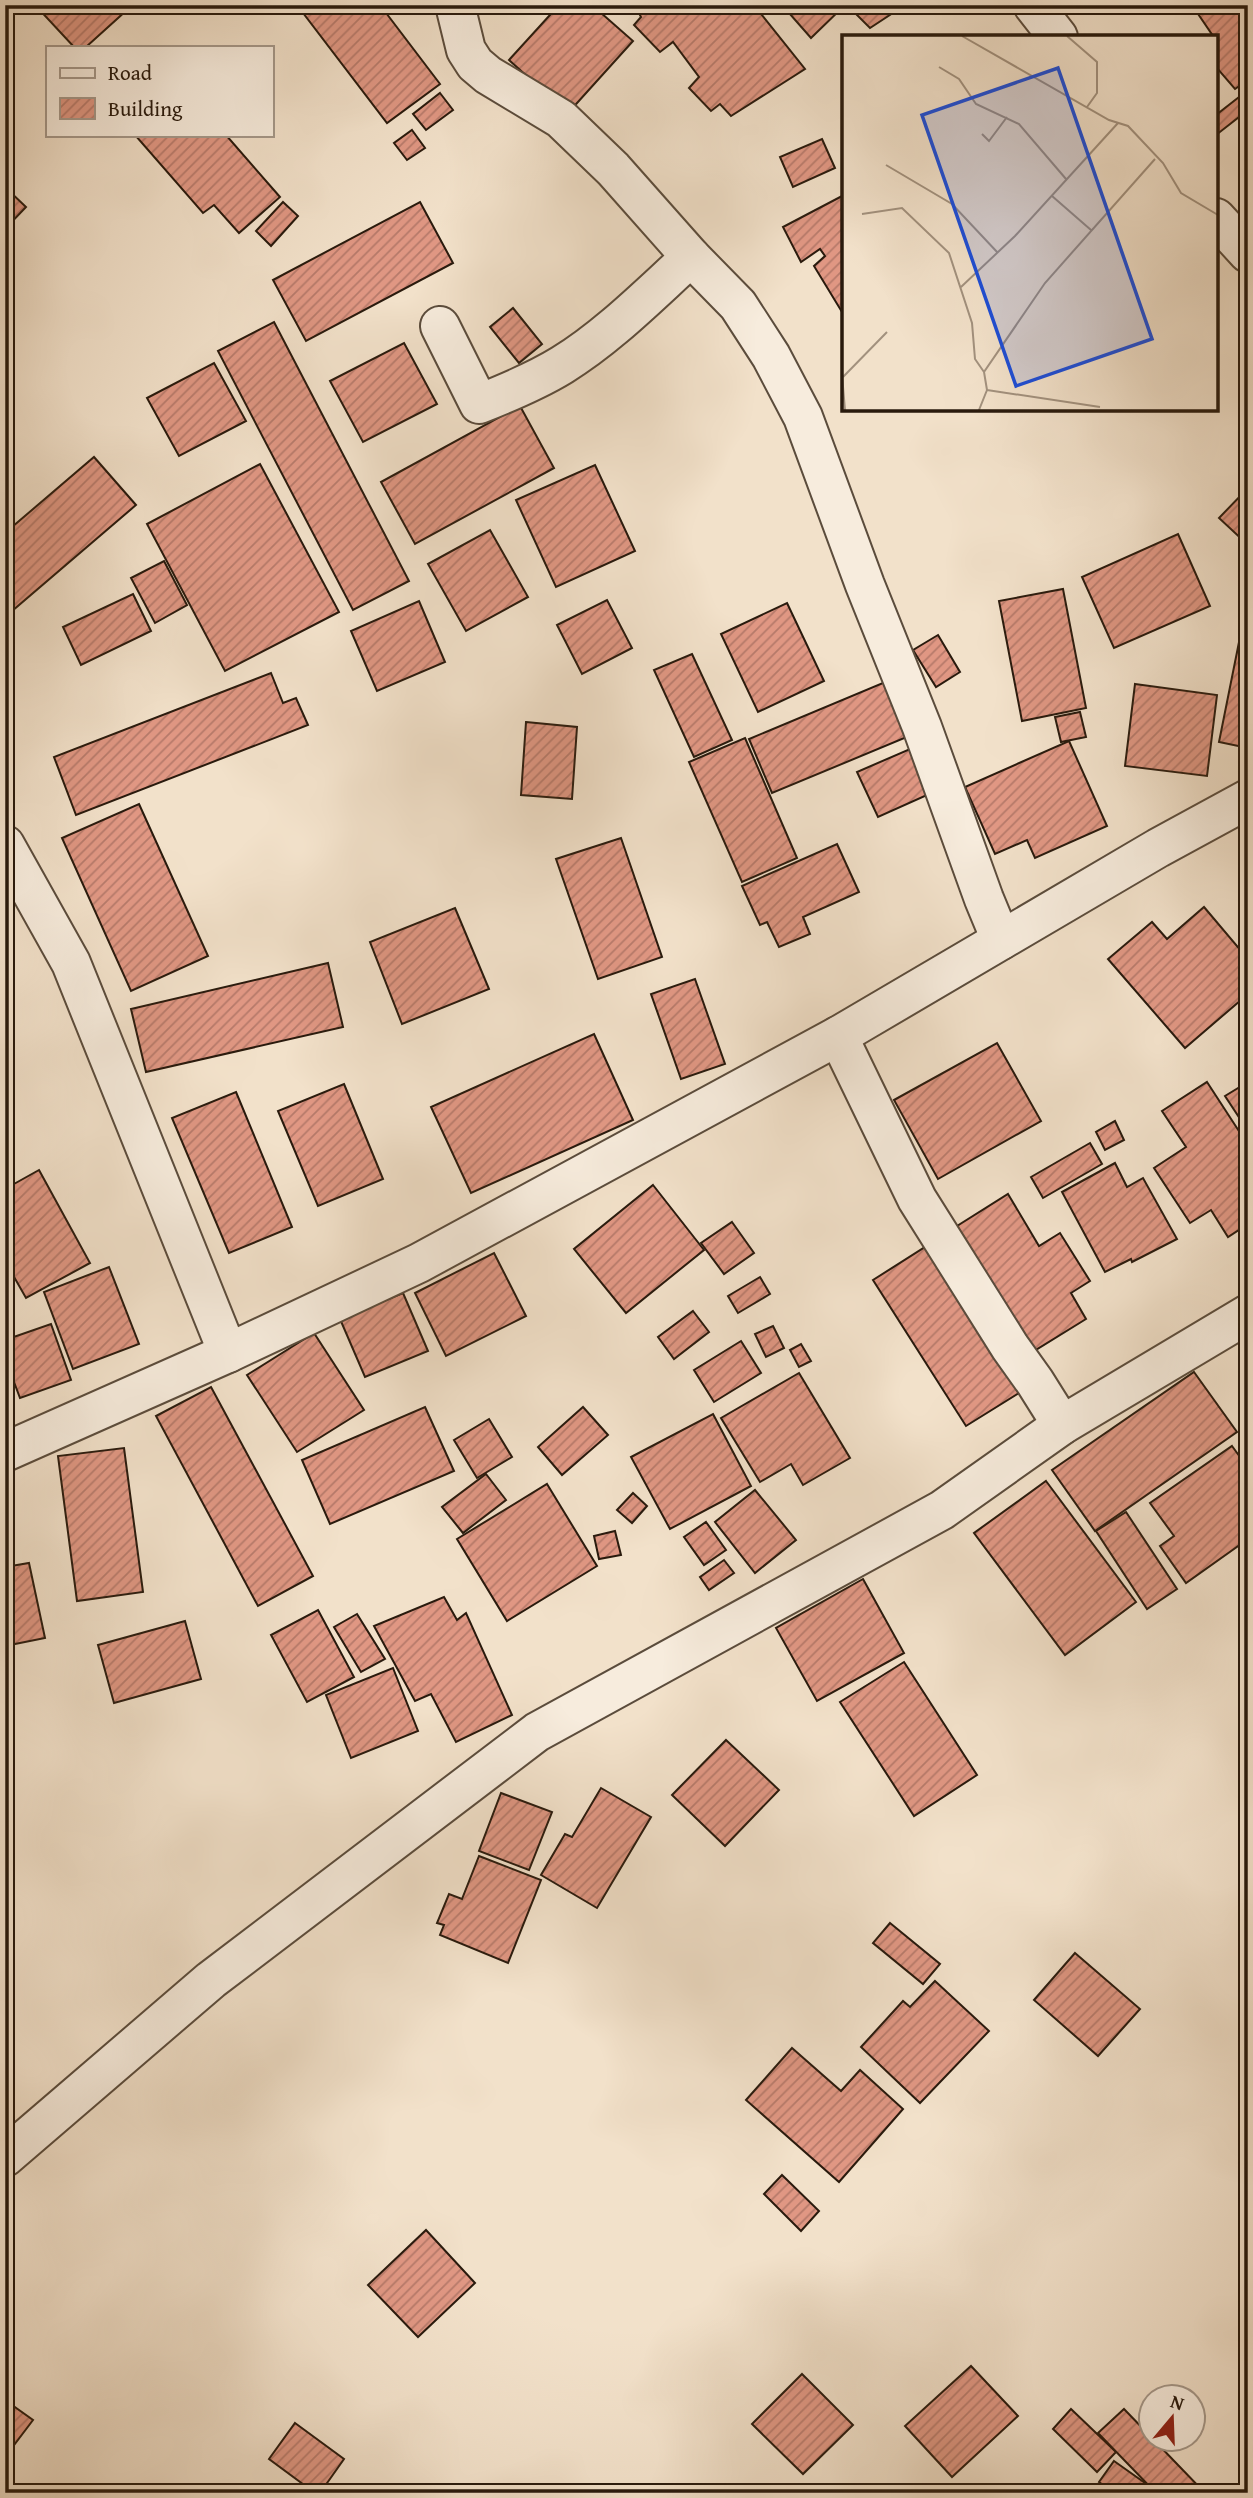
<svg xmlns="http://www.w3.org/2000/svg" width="1253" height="2498" font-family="'Gentium Book Plus',serif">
<defs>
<pattern id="building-hatch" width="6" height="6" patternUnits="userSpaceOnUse" patternTransform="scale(1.75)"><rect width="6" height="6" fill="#e09783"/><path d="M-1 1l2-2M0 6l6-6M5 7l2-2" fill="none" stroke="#b67a6a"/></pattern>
</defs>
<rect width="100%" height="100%" fill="#f2e1ca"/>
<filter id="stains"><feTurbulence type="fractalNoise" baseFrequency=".00286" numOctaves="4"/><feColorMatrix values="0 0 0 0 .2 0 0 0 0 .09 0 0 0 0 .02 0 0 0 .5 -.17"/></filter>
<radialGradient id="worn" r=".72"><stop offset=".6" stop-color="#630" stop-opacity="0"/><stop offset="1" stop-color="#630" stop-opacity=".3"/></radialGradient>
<!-- building -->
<g fill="url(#building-hatch)" stroke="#291a0d" stroke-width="2">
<path d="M35,5H125L128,9L86,47H74Z"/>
<path d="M297,5H380L440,84L387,123Z"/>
<path d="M559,5H592L633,41L568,113L509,60Z"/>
<path d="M635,5H754L805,69L731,116L720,104L711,111L689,88L699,77L673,42L660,52L634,25L641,17Z"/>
<path d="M782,5H845L811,38Z"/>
<path d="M847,5H905L870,28Z"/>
<path d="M1192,5H1248V80L1235,89L1216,67V37H1212L1213,36Z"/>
<path d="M1248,90V110L1216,135V115Z"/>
<path d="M440,93L453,110L426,130L413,114Z"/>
<path d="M412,130L425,148L407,160L394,143Z"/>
<path d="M135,135H226L280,197L239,233L214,205L203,213Z"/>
<path d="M822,139L835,168L793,187L780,157Z"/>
<path d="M5,187L26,207L5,229Z"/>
<path d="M844,195V311L842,312L814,266L825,256L820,249L801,262L783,227Z"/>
<path d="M283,202L298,216L271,246L256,231Z"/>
<path d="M420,202L453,263L306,341L273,280Z"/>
<path d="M513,308L542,344L519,363L490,327Z"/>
<path d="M274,322L409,581L353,610L218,351Z"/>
<path d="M404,343L437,404L363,442L330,381Z"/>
<path d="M214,363L246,421L179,456L147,398Z"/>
<path d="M520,406L554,468L415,544L381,482Z"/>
<path d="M94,457L136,505L5,617V533Z"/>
<path d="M260,464L339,612L225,671L147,524Z"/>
<path d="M595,465L635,551L556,587L516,500Z"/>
<path d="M1248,488V545L1219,518Z"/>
<path d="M490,530L528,597L466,631L428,564Z"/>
<path d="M1178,534L1210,606L1114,648L1082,577Z"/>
<path d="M164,561L187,605L155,623L131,578Z"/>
<path d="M1063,589L1086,708L1022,721L999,601Z"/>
<path d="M133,594L151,631L81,665L63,627Z"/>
<path d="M607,600L632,648L582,674L557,625Z"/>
<path d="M419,601L445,662L377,691L351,631Z"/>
<path d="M787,603L824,681L758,712L721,634Z"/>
<path d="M1241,632L1248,633V748L1219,742Z"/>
<path d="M938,635L960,672L936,687L913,650Z"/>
<path d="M692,654L732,740L694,757L654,670Z"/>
<path d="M271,673L283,703L296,698L308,725L76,815L54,757Z"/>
<path d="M890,680L914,734L772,793L749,739Z"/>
<path d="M1135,684L1217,695L1207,776L1125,766Z"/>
<path d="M1080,712L1086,737L1061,742L1055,717Z"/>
<path d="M526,722L577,727L572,799L521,795Z"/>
<path d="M745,738L797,858L742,882L689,762Z"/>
<path d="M1069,741L1107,826L1035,858L1027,840L995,854L965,787Z"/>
<path d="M917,746L936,791L878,817L857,772Z"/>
<path d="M139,804L208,956L131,991L62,838Z"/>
<path d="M621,838L662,957L598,979L556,859Z"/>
<path d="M837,844L859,892L803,917L810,934L779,947L767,922L760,925L742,886Z"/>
<path d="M1204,907L1248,959V994L1185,1048L1108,959L1152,922L1167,939Z"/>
<path d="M455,908L489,989L402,1024L370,942Z"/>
<path d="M328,963L343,1027L146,1072L131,1009Z"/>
<path d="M695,979L725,1064L681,1079L651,994Z"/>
<path d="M594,1034L633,1120L471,1193L431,1107Z"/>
<path d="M997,1043L1041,1121L938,1179L894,1100Z"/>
<path d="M1207,1082L1248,1145V1224L1228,1237L1211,1210L1190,1223L1154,1168L1186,1147L1162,1111Z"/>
<path d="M1248,1082V1131L1225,1096Z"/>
<path d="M344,1084L383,1179L318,1206L278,1111Z"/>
<path d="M236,1092L292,1227L229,1253L172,1118Z"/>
<path d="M1115,1121L1124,1140L1105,1150L1096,1132Z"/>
<path d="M1090,1143L1102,1164L1043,1198L1031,1177Z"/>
<path d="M1115,1163L1127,1187L1143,1178L1177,1239L1132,1262L1131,1259L1105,1272L1062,1192Z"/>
<path d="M39,1170L90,1263L26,1298L5,1261V1189Z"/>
<path d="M653,1185L704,1250L626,1313L574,1249Z"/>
<path d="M1008,1194L1039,1246L1060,1233L1090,1281L1071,1293L1086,1319L1034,1351L957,1226Z"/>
<path d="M732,1222L754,1253L724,1274L701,1243Z"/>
<path d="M933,1242L1027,1388L966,1426L873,1280Z"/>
<path d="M494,1253L526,1316L446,1356L415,1293Z"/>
<path d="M109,1267L139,1344L73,1369L44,1292Z"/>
<path d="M760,1277L770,1294L738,1313L728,1296Z"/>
<path d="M403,1293L428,1351L365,1377L340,1319Z"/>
<path d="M693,1311L709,1332L674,1359L658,1337Z"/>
<path d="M51,1324L71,1380L20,1398L5,1358V1340Z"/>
<path d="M773,1326L784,1348L766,1357L755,1334Z"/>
<path d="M314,1333L364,1410L297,1452L247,1375Z"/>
<path d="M741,1341L761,1373L714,1402L694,1370Z"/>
<path d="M801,1344L811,1361L799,1367L790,1350Z"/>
<path d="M1194,1372L1237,1432L1095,1531L1052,1470Z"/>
<path d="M799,1373L850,1458L803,1485L791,1464L760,1482L721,1418Z"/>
<path d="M211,1387L313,1576L258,1606L156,1416Z"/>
<path d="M425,1407L454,1471L330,1524L302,1460Z"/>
<path d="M583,1407L608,1435L562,1475L538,1447Z"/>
<path d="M713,1414L751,1486L670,1529L631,1457Z"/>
<path d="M489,1419L512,1457L477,1478L454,1440Z"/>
<path d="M1232,1446L1248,1468V1539L1186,1583L1160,1546L1174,1536L1150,1503Z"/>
<path d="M124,1448L143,1592L77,1601L58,1456Z"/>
<path d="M486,1474L506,1500L463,1533L442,1507Z"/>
<path d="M1046,1481L1136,1602L1065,1655L974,1533Z"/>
<path d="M547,1484L597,1566L507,1621L457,1539Z"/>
<path d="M755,1490L796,1540L755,1573L715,1522Z"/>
<path d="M633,1493L647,1506L632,1523L617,1510Z"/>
<path d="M1126,1512L1177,1589L1147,1609L1096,1531Z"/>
<path d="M706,1522L726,1550L704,1565L684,1537Z"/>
<path d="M615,1531L621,1555L599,1559L594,1536Z"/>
<path d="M724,1560L734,1573L709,1590L700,1577Z"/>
<path d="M29,1563L45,1638L5,1646V1567Z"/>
<path d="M863,1579L904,1653L817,1701L776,1628Z"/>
<path d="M444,1597L457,1620L466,1613L512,1715L456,1742L431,1694L415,1701L374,1626Z"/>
<path d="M318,1610L354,1677L307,1702L271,1635Z"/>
<path d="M357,1614L385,1659L361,1672L334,1627Z"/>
<path d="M185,1621L201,1679L114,1703L98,1645Z"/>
<path d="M904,1662L977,1775L914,1816L840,1702Z"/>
<path d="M393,1668L418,1731L351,1758L326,1695Z"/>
<path d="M726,1740L779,1790L725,1846L672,1795Z"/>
<path d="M601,1788L651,1817L597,1908L541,1875L565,1834L572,1837Z"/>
<path d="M501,1793L552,1812L529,1870L479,1851Z"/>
<path d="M479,1856L541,1880L508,1963L440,1935L444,1925L437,1923L449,1894L462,1899Z"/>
<path d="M890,1923L940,1964L923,1984L873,1943Z"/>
<path d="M1075,1953L1140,2009L1098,2056L1034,2000Z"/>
<path d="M935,1981L989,2031L920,2103L861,2047L903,2001L910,2007Z"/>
<path d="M792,2048L841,2091L860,2070L903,2109L839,2182L746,2100Z"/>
<path d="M782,2175L819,2211L801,2231L764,2194Z"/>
<path d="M426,2230L475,2283L418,2337L368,2285Z"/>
<path d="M971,2366L1018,2416L952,2477L905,2426Z"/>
<path d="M802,2374L853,2425L803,2474L752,2424Z"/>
<path d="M5,2400L33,2420L5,2457Z"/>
<path d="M1071,2409L1116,2452L1097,2472L1053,2429Z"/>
<path d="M1124,2409L1152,2438L1205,2493H1156L1098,2433Z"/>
<path d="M295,2423L344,2459L320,2493H315L269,2459Z"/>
<path d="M1114,2461L1145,2483L1138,2493H1114L1099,2482Z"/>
</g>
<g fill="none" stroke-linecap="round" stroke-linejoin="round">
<defs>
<g id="minor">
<path d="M455,5L466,50L475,64L488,75L561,119L613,169L691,257L738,305L771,356L803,417L865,585L922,727L984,899L1001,940"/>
<path d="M1033,5L1058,37"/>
<path d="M1216,218L1248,253"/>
<path d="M440,326L479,404C507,393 536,381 562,365C609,336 650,294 691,257"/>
<path d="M5,845L71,963L228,1353"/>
<path d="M838,1036L917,1199L1010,1347L1035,1382L1062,1425"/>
<path d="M5,1452L228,1353L419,1263L838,1036L1158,848L1248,799"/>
<path d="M5,2157L211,1980L537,1732L942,1510L1062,1425L1248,1314"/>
</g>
</defs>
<!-- minor casing -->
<use href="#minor" stroke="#5b4c3c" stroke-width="42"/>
<!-- minor -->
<use href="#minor" stroke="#f7ecdd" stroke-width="38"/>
</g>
<!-- overview -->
<g transform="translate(842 35)">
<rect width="376" height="376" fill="#f2e1ca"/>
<path fill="none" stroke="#a2917e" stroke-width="2" d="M120,1L267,85L286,91L321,128L339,158L376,180M225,1L255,27V58L245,72M97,32L117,44L134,69L177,89L224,144M140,99L147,106L165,82M44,130L110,169L156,218M210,161L249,195M20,179L60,173L107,218L130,288L133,324L142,337M119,252L173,201L276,88M0,340L3,375M1,342L45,297M145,355L258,372M137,375L145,355L142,337L203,248L313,124"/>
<path fill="#1d4ed8" fill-opacity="0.15" stroke="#1d4ed8" stroke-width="3.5" d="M216,33L310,304L174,351L80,80Z"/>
<rect width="376" height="376" fill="none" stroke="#291a0d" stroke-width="3.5"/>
</g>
<!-- margin -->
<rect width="1253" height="2498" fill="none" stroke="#f2e1ca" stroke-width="28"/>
<rect x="7" y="7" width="1239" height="2484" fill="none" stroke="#291a0d" stroke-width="3.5"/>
<rect x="14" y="14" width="1225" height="2470" fill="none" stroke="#291a0d" stroke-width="2"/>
<!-- legend -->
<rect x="46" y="46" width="228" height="91" fill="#f7ecdd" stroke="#a5988a" stroke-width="2"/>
<rect x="60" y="68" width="35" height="10" fill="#f7ecdd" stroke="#a5988a" stroke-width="2"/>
<text x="108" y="80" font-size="21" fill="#291a0d">Road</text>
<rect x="60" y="98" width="35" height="21" fill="url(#building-hatch)" stroke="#a5988a" stroke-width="2"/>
<text x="108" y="116" font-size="21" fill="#291a0d">Building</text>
<!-- north arrow -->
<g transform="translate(1172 2418) rotate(19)"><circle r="33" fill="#f7ecdd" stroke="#a5988a" stroke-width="2"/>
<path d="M0-5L12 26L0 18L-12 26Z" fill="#8f2418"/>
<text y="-10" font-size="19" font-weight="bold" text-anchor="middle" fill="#291a0d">N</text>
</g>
<rect width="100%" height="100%" filter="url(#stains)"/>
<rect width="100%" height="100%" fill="url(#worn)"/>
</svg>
